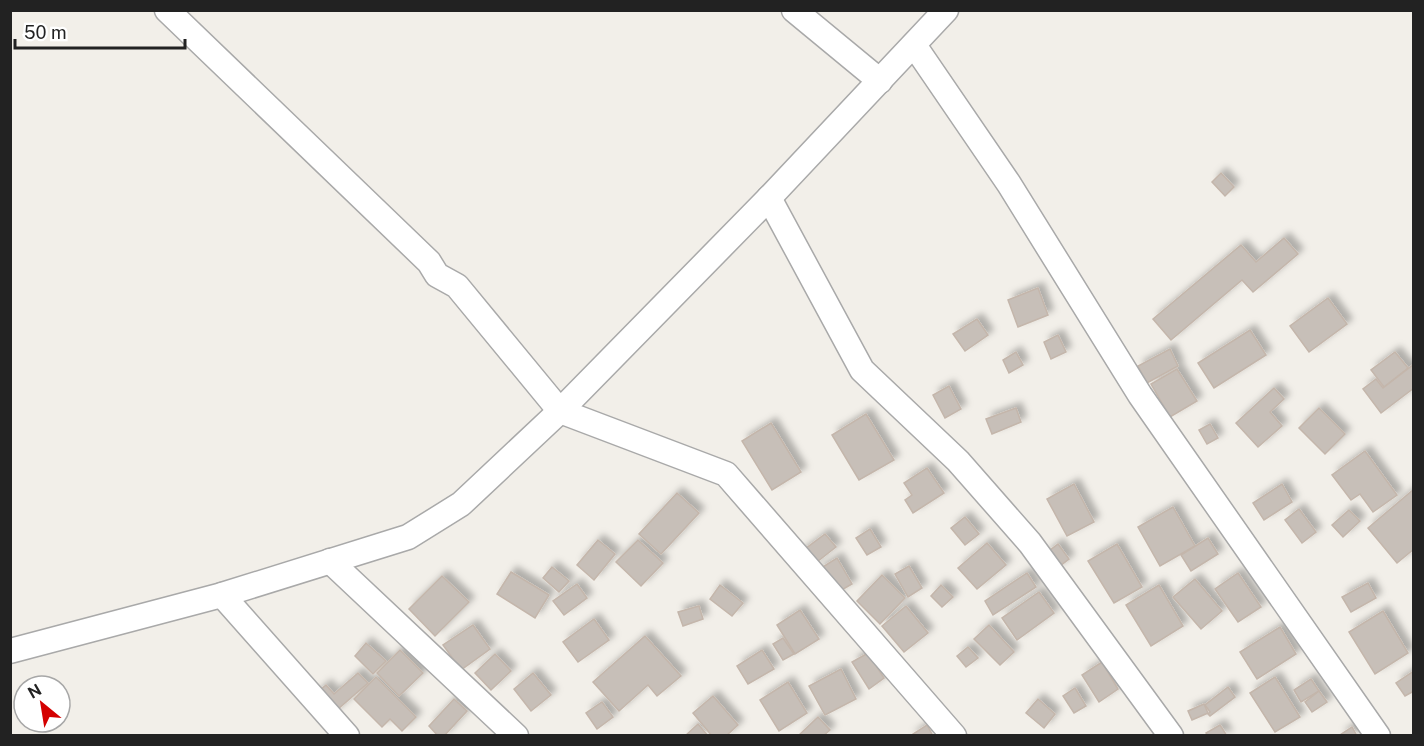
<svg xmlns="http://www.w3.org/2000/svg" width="1424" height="746" font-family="'Public Sans',sans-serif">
<defs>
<filter id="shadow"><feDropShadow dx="5.5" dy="-5.5" stdDeviation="3" flood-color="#0004"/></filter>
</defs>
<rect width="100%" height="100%" fill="#f2efe9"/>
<!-- building -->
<g fill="#c7bfb8" stroke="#c4b6ab" stroke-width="1.5" filter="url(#shadow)">
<path d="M1221,173L1234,187L1225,196L1212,182Z"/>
<path d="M1284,238L1298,254L1253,292L1242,280L1171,340L1153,319L1241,245L1256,262Z"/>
<path d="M1038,288L1048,315L1018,327L1008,300Z"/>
<path d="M1328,298L1347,324L1309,352L1290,326Z"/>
<path d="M977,319L988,335L965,351L953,334Z"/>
<path d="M1250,330L1266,355L1214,388L1198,363Z"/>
<path d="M1058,335L1066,352L1051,359L1044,342Z"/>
<path d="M1170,349L1178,366L1147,383L1138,366Z"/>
<path d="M1016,352L1023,365L1009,373L1003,360Z"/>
<path d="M1395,352L1408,368L1384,387L1371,370Z"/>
<path d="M1413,365L1414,388L1381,413L1363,389L1376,379L1383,388Z"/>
<path d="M1177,369L1197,401L1170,417L1151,384Z"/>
<path d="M949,386L961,409L945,418L933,395Z"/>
<path d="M1274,388L1284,399L1270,412L1282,426L1258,447L1236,423Z"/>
<path d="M1016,408L1021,422L992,434L986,419Z"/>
<path d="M1319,408L1345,434L1325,454L1299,428Z"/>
<path d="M866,414L894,460L859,480L832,435Z"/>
<path d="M771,423L801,472L772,490L742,441Z"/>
<path d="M1210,424L1218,438L1207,444L1199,430Z"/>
<path d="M1365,451L1397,495L1373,512L1360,494L1351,500L1332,475Z"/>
<path d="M927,468L944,493L913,513L905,500L912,495L904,483Z"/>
<path d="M1074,484L1094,522L1067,536L1047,499Z"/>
<path d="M1282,484L1292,502L1264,520L1253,503Z"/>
<path d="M1414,489V549L1397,563L1368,528Z"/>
<path d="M677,493L699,513L661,554L639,534Z"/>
<path d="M1173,507L1195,546L1160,566L1138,527Z"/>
<path d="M1299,509L1316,532L1302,543L1285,520Z"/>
<path d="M1349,510L1360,521L1343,537L1332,525Z"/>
<path d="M965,517L979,534L965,545L951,528Z"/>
<path d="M870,529L881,547L867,555L856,538Z"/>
<path d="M825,534L836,547L808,569L797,555Z"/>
<path d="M1208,538L1218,554L1191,571L1181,555Z"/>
<path d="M598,540L615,554L594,580L577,565Z"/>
<path d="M638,540L663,563L641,586L616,562Z"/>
<path d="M987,543L1006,565L977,589L958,568Z"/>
<path d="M1058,544L1069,559L1056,569L1045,554Z"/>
<path d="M1117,544L1142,587L1114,603L1088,561Z"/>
<path d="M837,558L852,584L833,595L818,570Z"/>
<path d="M909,566L922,588L908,597L895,574Z"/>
<path d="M552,567L569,581L559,592L543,578Z"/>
<path d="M511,572L549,595L535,618L497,594Z"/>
<path d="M1027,573L1036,587L993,615L985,601Z"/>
<path d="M1238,573L1261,607L1238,622L1215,589Z"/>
<path d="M882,575L905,598L880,624L857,601Z"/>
<path d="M442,576L469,602L435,636L409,609Z"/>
<path d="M1195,579L1222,611L1201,629L1173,597Z"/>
<path d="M1368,583L1376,598L1351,612L1342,597Z"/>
<path d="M577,584L587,598L564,615L553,601Z"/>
<path d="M720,585L743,603L732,616L710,599Z"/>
<path d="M941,585L953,597L942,607L931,596Z"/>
<path d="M1159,585L1183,626L1151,646L1126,605Z"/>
<path d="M1039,592L1054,613L1017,640L1002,618Z"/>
<path d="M699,606L703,619L683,626L678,612Z"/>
<path d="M906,606L928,633L904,652L882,626Z"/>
<path d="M800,610L819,639L795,654L777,625Z"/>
<path d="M1383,611L1408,653L1375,674L1349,632Z"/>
<path d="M594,619L609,640L578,662L563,642Z"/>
<path d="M473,625L490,649L461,670L443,645Z"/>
<path d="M989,625L1014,652L1000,665L974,639Z"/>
<path d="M1280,627L1296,654L1257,679L1240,652Z"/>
<path d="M645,636L681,676L657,696L648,685L619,711L593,682Z"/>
<path d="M783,638L794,654L783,660L773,644Z"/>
<path d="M366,643L386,661L373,674L355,656Z"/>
<path d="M968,647L978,658L966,667L957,656Z"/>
<path d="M400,650L423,673L399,696L377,673Z"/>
<path d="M762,650L774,669L748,684L737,666Z"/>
<path d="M868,653L884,678L869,689L852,662Z"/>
<path d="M495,654L511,671L491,690L475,673Z"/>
<path d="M1102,662L1118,689L1099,702L1082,675Z"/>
<path d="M841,669L856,699L825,715L809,686Z"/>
<path d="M1414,671V691L1405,696L1396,683Z"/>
<path d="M358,673L368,683L330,716L313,696L326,685L334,694Z"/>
<path d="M533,673L551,695L531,711L514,689Z"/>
<path d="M376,677L416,717L402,731L390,719L382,727L354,699Z"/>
<path d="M1275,677L1300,717L1275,732L1250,693Z"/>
<path d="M1311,679L1319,691L1301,702L1294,690Z"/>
<path d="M788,682L807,713L779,731L760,700Z"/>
<path d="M1228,687L1235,697L1210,716L1208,714L1210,712L1205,705Z"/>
<path d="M1075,688L1086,706L1074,713L1063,696Z"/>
<path d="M1319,691L1327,702L1312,712L1305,702Z"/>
<path d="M713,696L738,725L726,736H712L693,713Z"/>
<path d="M454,699L467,711L444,736H438L429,726Z"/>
<path d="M1038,699L1055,714L1044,728L1026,713Z"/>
<path d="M602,702L613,717L597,729L586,713Z"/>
<path d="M1204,704L1208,713L1192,720L1188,711Z"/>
<path d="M818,717L830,730L823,736H798Z"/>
<path d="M698,724L708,736H685Z"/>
<path d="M927,725L933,736H910Z"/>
<path d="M1220,725L1227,736H1208L1206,733Z"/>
<path d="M1352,727L1357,736H1340V735Z"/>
</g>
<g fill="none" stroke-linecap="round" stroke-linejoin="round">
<defs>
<g id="street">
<path d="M167,10L429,262L437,275L457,286L560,411L726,474L954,736"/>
<path d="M794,10L880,81"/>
<path d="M914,45L1009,184L1140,395L1378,736"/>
<path d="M769,198L862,370L958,461L1030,543L1171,736"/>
<path d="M330,561L516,736"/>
<path d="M222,595L347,736"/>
<path d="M10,651L222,595L408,537L461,504L560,411L769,198L946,10"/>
</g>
</defs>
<!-- street casing -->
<use href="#street" stroke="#a9a9a9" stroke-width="27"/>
<!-- street -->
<use href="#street" stroke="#fff" stroke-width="24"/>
</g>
<!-- border -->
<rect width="1424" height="746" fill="none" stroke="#222222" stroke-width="24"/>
<!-- north arrow -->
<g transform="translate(42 704) rotate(330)"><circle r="28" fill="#ffffff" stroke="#a7a7a7" stroke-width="1.5"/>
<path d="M0-4.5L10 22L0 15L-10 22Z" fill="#d40000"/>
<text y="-9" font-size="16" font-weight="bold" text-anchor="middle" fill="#222222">N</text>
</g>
<!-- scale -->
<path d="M15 39v9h170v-9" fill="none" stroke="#222222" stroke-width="3"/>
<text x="24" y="39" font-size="18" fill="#222222" stroke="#ffffff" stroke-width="4.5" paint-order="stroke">50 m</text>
</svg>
